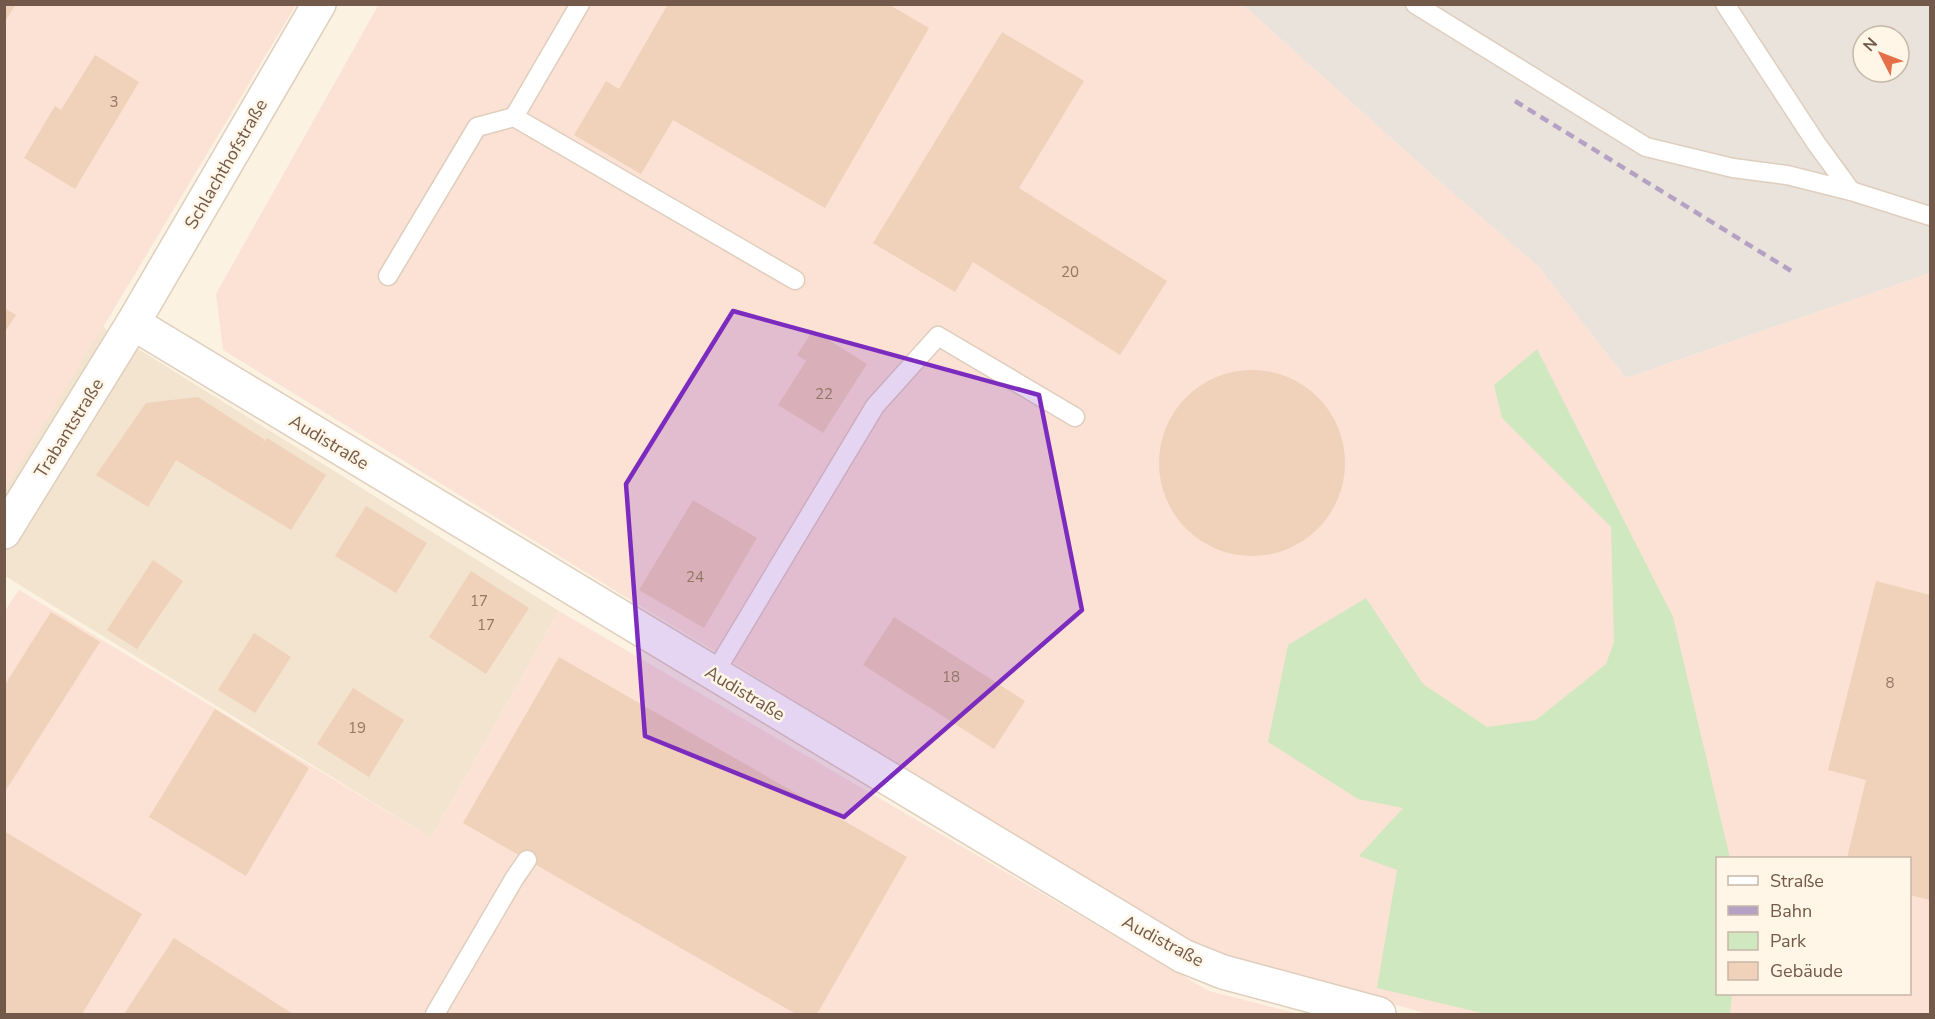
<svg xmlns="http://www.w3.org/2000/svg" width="1935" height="1019" font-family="'Nunito Sans',sans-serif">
<rect width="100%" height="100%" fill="#fbf2e1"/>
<!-- residential -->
<path fill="#f3e4cf" d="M250,82L103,327L559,611L431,838L5,576L4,121Z"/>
<!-- commercial -->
<g fill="#fce2d5" fill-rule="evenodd">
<path d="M379,4L1243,5L1439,181L1538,266L1626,378L1930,273V1014H1428L1212,952L1123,902L223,350L216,294ZM1718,858H1910V994H1718Z"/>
<path d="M5,5H296L5,489Z"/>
<path d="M19,590L431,838L559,611L1209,991L1299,1014H5L4,612Z"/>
</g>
<!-- industrial -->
<path fill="#eae3dc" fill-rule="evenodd" d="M1243,5H1930V273L1626,378L1538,266L1439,181ZM1863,36H1899V72H1863Z"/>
<!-- green -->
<path fill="#cfe8c0" d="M1537,349L1673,617L1730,858H1718V994H1732L1730,1014H1486L1377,988L1397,870L1359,856L1403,808L1358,799L1268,742L1288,645L1366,598L1423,684L1487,727L1536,720L1606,664L1614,642L1611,527L1502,418L1494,385Z"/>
<!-- building -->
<g fill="#f0d1b9">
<path d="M4,4H16L4,23Z"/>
<path d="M668,4H888L929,28L825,208L673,120L641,174L574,135L606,81L619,89Z"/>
<path d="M1002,32L1084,81L1019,188L1167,281L1120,355L973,262L955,292L873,243Z"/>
<path d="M95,55L139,82L75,189L24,158L55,106L61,110Z"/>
<path d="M4,308L16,315L4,333Z"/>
<path d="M813,330L867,364L823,433L778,405L806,361L797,355Z"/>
<circle cx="1252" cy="463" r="93"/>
<path d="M198,397L265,440L258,452L267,438L326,475L291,530L176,460L148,507L96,475L146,403Z"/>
<path d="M693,500L757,538L704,628L639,590Z"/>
<path d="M366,506L427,543L396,593L335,556Z"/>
<path d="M153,560L183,581L137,649L107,630Z"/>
<path d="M471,571L529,608L486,674L429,637Z"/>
<path d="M1876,581L1930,595V900L1910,895V858H1847L1866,780L1828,770Z"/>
<path d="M51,612L100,642L4,793V686Z"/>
<path d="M894,617L1025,701L994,749L863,665Z"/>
<path d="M254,633L291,657L255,713L218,690Z"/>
<path d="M559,657L907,857L817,1014H796L463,823Z"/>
<path d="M353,688L404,720L369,777L317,744Z"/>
<path d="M215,709L309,768L246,876L149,817Z"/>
<path d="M4,831L142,914L82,1014H4Z"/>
<path d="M174,938L293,1014H124Z"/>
</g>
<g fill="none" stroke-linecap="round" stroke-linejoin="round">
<defs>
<g id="service">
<path d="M580,4L514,117L795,280"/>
<path d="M1415,4L1646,147L1733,168L1787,175L1851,191L1930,216"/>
<path d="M1725,4L1816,143L1851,191"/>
<path d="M388,276L477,127L514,117"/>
<path d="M714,674L875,406L938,336L1075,417"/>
<path d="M435,1014L514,879L527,860"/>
</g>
<g id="minor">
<path d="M133,323L1183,956L1223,972L1379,1014"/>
<path d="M4,532L133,323L319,4"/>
</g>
</defs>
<!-- service casing -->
<use href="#service" stroke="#dfcebd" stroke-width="21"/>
<!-- minor casing -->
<use href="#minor" stroke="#dfcebd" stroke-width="36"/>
<!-- service -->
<use href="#service" stroke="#fff" stroke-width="18"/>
<!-- minor -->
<use href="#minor" stroke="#fff" stroke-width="33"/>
<!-- rail -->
<path stroke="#b5a1c4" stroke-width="4.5" stroke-dasharray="9 6" stroke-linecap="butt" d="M1515,101L1793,272"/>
</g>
<!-- marked area -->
<path fill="#7b2cbf" fill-opacity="0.2" stroke="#7b2cbf" stroke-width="4.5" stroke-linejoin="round" d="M733,311L1039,395L1082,610L844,817L645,736L626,484Z"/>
<g text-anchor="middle" stroke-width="5" stroke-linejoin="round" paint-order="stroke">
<!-- number labels -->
<g font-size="15" fill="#927765">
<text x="114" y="107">3</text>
<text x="1070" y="277">20</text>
<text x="824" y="399">22</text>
<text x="695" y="582">24</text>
<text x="479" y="606">17</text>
<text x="486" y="630">17</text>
<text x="951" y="682">18</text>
<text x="1890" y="688">8</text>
<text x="357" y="733">19</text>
</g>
<!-- street labels -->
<g font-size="18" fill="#725949" stroke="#fff6e7">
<text transform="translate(226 164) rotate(-60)" y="6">Schlachthofstraße</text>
<text transform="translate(69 428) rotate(-58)" y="6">Trabantstraße</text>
<text transform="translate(329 442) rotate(31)" y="6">Audistraße</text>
<text transform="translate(745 693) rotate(31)" y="6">Audistraße</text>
<text transform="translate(1163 941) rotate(28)" y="6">Audistraße</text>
</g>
</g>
<!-- border -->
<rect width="1935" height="1019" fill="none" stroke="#725949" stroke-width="12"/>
<!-- legend -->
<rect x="1716" y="857" width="195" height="138" fill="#fff6e7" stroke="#c7b7a8" stroke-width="1.5"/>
<rect x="1728" y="876" width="30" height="9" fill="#ffffff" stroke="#c7b7a8" stroke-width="1.5"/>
<text x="1770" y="887" font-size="18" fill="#725949">Straße</text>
<rect x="1728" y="906" width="30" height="9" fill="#b5a1c4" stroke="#c7b7a8" stroke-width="1.5"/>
<text x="1770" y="917" font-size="18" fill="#725949">Bahn</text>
<rect x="1728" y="932" width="30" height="18" fill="#cfe8c0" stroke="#c7b7a8" stroke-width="1.5"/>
<text x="1770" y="947" font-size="18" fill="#725949">Park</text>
<rect x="1728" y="962" width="30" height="18" fill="#f0d1b9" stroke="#c7b7a8" stroke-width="1.5"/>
<text x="1770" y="977" font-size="18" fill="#725949">Gebäude</text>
<!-- north arrow -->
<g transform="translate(1881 54) rotate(312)"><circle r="28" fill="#fff6e7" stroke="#c7b7a8" stroke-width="1.5"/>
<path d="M0-4.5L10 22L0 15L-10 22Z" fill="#e46f48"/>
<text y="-9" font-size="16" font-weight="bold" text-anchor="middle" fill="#725949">N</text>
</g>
</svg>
